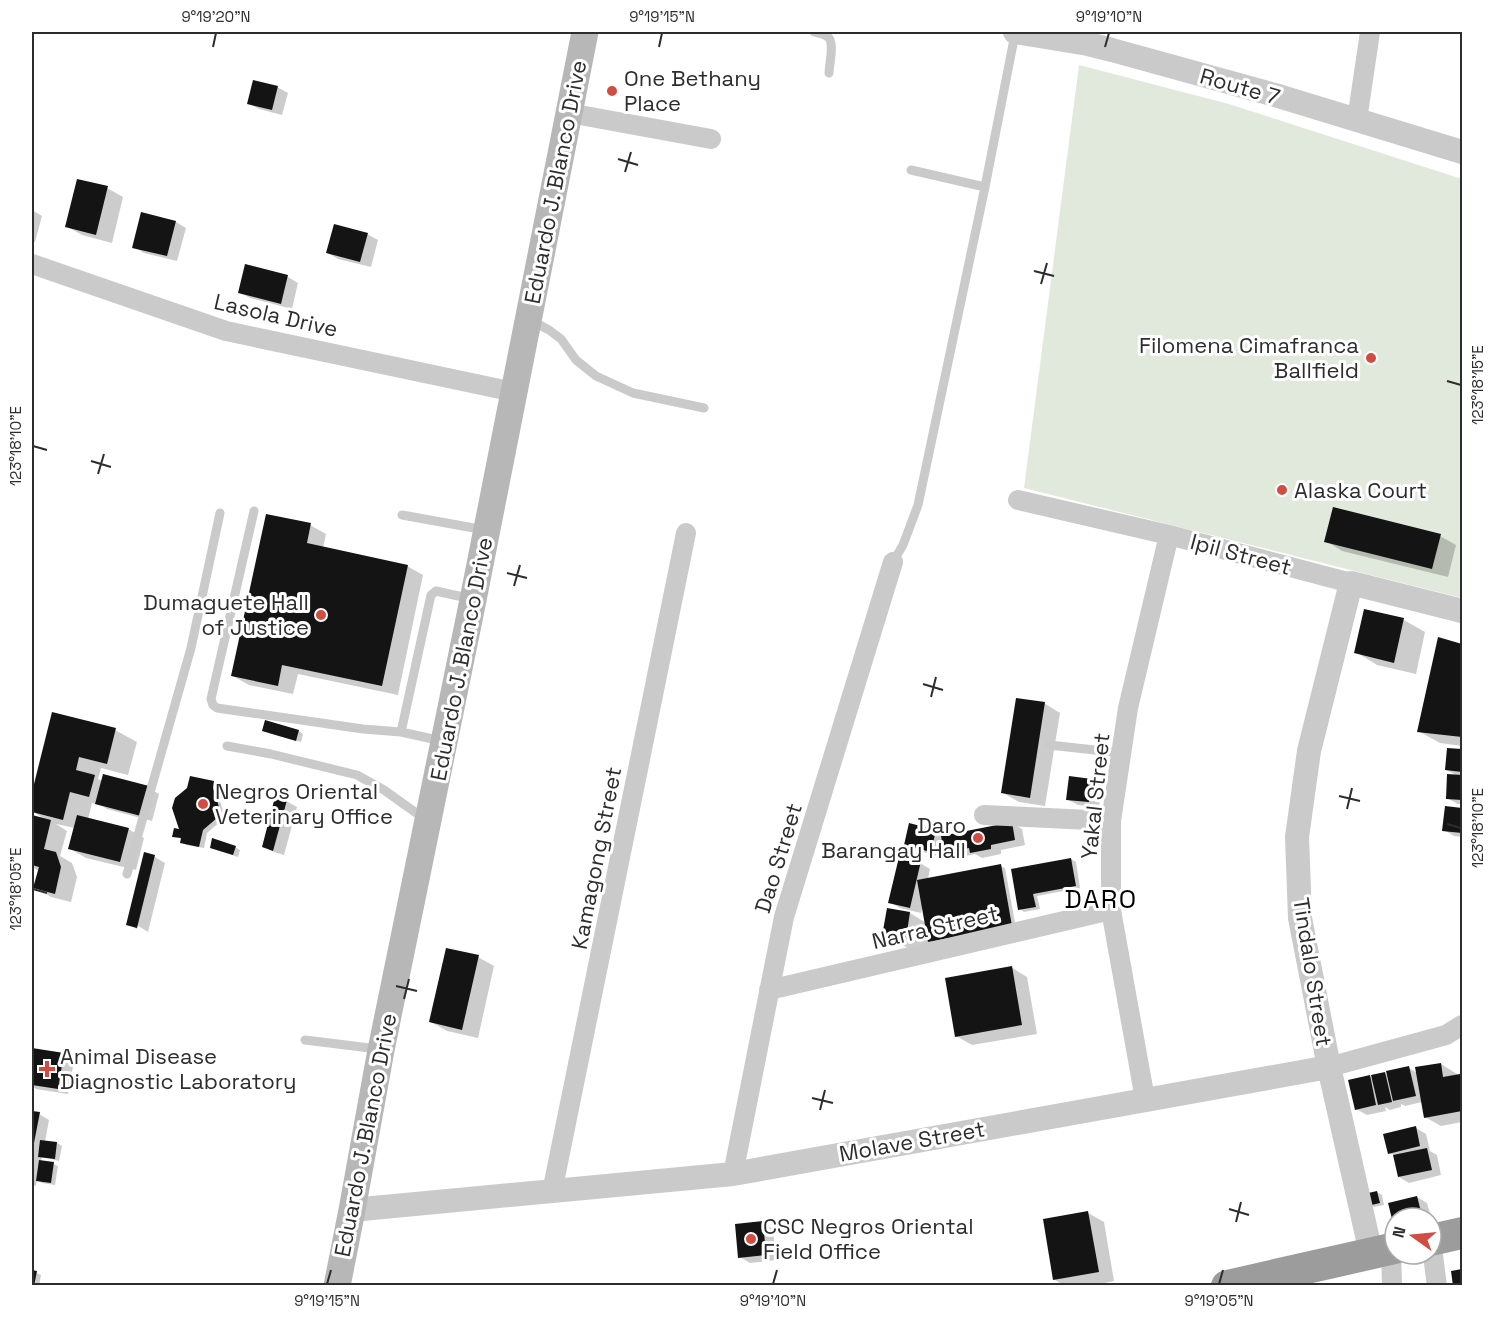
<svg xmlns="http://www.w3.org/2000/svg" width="1494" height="1317" font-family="'Space Grotesk',sans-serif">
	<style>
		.green { fill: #e1e9dc }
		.shadow { fill: #0003 }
		.building { fill: #141414 }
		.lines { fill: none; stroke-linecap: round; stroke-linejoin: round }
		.service { stroke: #cacaca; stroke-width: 9 }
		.minor { stroke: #cacaca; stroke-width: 20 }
		.tertiary { stroke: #cacaca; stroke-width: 24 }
		.secondary { stroke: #b7b7b7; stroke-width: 27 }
		.trunk { stroke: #9c9c9c; stroke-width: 32 }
		.ticks { fill: none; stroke: #2d2d2d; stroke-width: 2 }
		.poi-dot { fill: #d14c42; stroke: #fff; stroke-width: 2 }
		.labels { text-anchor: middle; stroke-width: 6; stroke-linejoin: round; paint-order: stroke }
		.poi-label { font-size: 22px; fill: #2d2d2d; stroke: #fff; text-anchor: start }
		.street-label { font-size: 22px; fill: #2d2d2d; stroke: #fff }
		.quarter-label { font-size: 26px; letter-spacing: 1.5px; fill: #000; stroke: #fff }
		.neatline { fill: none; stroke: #2d2d2d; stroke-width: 2 }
		.ticks-label { font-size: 15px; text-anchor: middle; fill: #2d2d2d }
	</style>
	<rect width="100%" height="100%" fill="#fff"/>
	<path class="green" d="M1079,65l150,39 233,75v419l-438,-110z"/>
	<path class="shadow" d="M277,87l11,6 -6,22 -23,-6 -11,-6z
		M107,188l16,9 -11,46 -30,-8 -16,-9z
		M32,210l10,6 -7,26 -3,-1z
		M176,222l10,6 -9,33 -33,-8 -10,-6z
		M367,234l11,6 -7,27 -33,-8 -10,-6z
		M246,266l42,11 10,6 -6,26 -42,-11 -11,-6z
		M310,525l16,9 -3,14 84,18 16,9 -25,120 -100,-21 -5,20 -44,-9 -16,-9z
		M1440,536l16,9 -8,32 -106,-26 -16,-10z
		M1365,611l39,9 21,12 -9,42 -39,-9 -21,-13z
		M1440,639l22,6v101l-22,-3 -22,-12z
		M1044,703l16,10 -15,93 -26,-4 -16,-9z
		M53,714l62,16 22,12 -9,33 -27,-7 -3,11 5,2 46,7 10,6 -7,27 -45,-12 -5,-3 -10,-3 -4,16 40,10 16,9 -8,32 -50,-12 -16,-9 5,-21 -19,-4 11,7 -7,25 12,7 5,14 -6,25 -20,-5 -16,-10 4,-16 -7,-4v-44l1,-6 10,1 -11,-7v-13z
		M299,731l4,3 -2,8 -33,-9z
		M1448,750l14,1v53h-4l-11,-6 12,-21 -12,-7z
		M1091,780l11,6 -3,21 -21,-2 -11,-6z
		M214,782l4,3 -1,6 7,23 -2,6 -15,13 -3,15 -18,-3 -4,-3v-3l-8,-3 7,-6z
		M286,801l11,6 -13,48 -10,-3 -10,-6z
		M1446,808l16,1v28l-8,-1 -10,-6z
		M1012,823l10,6 3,16 -24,5v4l-19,4 -7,-4 -19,4 -10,-6 -2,-7 -3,12 -25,-7 -11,-6 5,-19 26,7 9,5z
		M235,847l5,3 -2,7 -22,-7z
		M145,854l10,3 10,6 -17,69 -11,-7v4l2,1 -12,-6z
		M1071,859l5,3 4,26 -43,8 3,13 -16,3 -4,-3 -7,-39z
		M920,863l10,6 -2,10 72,-13 5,2 11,60 -82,16 -5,-3 -2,10 -21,-4 -22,-12 4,-25 22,3 16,10 -3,-19 -2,9 -21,-5 -10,-6z
		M478,957l16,9 -16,72 -31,-7 -16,-9z
		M1011,967l16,10 10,57 -65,11 -16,-9z
		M32,1049l32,6 10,6 -6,33 -32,-5 -4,-3z
		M1441,1064l16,10v2l5,1v45l-21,4 -16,-9 -3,-15 -17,4 -4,-2v3l-11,3 -5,-3 1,4 -19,4 -11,-6 13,-32 5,2 10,-6 5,3 20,-8 8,5z
		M32,1112l7,2 10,6 -4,22 12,1 5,3 -3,15 -17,-4 -1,5 12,2 5,2 -3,19 -13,-2 -5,-3 -1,6 -4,-1 1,-4 -1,-1z
		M1416,1128l10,6 4,17 7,4 4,20 -32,8 -10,-6 -5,-22 -5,-2z
		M1377,1192l5,3 2,10 -11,2 -7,-12z
		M1417,1197l10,6 4,14 -36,2 -2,-1z
		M1088,1213l16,9 10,59 -24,5h-25l-10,-6z
		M762,1223l11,6 3,31 -26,3 -10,-6z
		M32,1271l9,4 -2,11h-7z"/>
	<path class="building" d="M253,80l25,6 -6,24 -25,-6z
		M77,179l31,7 -12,49 -31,-8z
		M141,212l35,9 -9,35 -35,-8z
		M334,224l34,9 -8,29 -34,-9z
		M245,264l43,11 -7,29 -43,-11z
		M1333,507l108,27 -9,35 -108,-27z
		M266,514l45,9 -4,20 101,22 -26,121 -100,-21 -4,21 -47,-10z
		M1364,609l40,9 -10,45 -40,-10z
		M1438,637l24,7v93l-45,-5z
		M1016,698l29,4 -15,96 -29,-5z
		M52,712l64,16 -9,36 -28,-7 -3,13 19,5 -6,22 -19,-5 -7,28 -31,-8v-20z
		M265,720l34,10 -3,11 -34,-10z
		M1447,748l15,1v23l-17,-2z
		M103,774l46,12 -8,30 -46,-12z
		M1447,774l15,1v25l-16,-1z
		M190,776l24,5 -1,7 7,22 -3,8 -14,12 -4,17 -19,-4 1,-5 -9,-1 2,-9 5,1 -7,-21 3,-10 12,-10z
		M1069,776l23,3 -3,23 -23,-2z
		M275,797l12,3 -14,51 -11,-4z
		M1445,806l17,2v25l-20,-2z
		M32,815l19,5 -7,29 12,3 5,15 -6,27 -22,-6 6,-21 -7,-2z
		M77,815l52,13 -9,34 -52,-13z
		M1012,822l3,18 -24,5v4l-21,4 -1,-5 -25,5 -3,-17z
		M909,823l27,7 -5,22 -27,-7z
		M212,838l24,8 -3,9 -23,-7z
		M144,852l11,3 -18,73 -11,-3z
		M899,857l22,4 -11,47 -22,-5z
		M1071,858l5,28 -43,8 3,13 -18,3 -7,-41z
		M1001,864l11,62 -84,16 -11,-62z
		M887,908l23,4 -4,27 -24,-3z
		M446,948l33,7 -17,75 -33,-8z
		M1012,966l10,59 -67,12 -10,-59z
		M32,1048l32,5 -6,36 -26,-4z
		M1441,1063l2,14 17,-3 2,13v24l-38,7 -9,-51z
		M1409,1066l7,30 -23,5 -7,-30z
		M1385,1072l7,30 -14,3 -7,-30z
		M1370,1075l6,30 -21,5 -7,-30z
		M32,1111l8,1 -7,36h-1z
		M1416,1126l4,20 -32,8 -5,-20z
		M40,1140l17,2 -2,17 -17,-2z
		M1427,1148l5,22 -34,7 -5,-22z
		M39,1160l15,2 -3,21 -15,-2z
		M1377,1191l3,12 -13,3 -3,-12z
		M1417,1196l4,16 -29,7 -4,-16z
		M1088,1211l11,61 -46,8 -10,-61z
		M763,1221l3,34 -28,3 -3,-34z
		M1462,1269v17h-9l-2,-15z
		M32,1270l5,1 -3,15h-2z"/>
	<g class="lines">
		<path class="service" d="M814,32c4,1 11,2 14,5 7,6 1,28 1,36
			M911,170l74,17
			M530,320l19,10 12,9 15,21 20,16 37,17 71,15
			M254,511l-43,188 2,6 4,3 146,21 38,3 30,-137 5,-4 36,8
			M402,515l83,15
			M893,562l10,-17 15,-40 67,-318 30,-153
			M401,732l41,9
			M1049,745l73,8
			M227,746l44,8 86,21 27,15 42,30
			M127,874l64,-226 29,-135
			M305,1040l73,9"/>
		<path class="minor" d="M569,113l142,26
			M1357,120l13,-88
			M32,264l194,67 288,61
			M1018,500l151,35 182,48
			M984,815l127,6
			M769,990l342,-80
			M1329,1067l117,-32 16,-10
			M1145,1099l-34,-189v-89l17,-113 41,-173
			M733,1174l51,-257 109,-355
			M552,1192l134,-659
			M1431,1240l6,46
			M1391,1249l1,37"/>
		<path class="tertiary" d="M1015,32l73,12 24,6 163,45 187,57
			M352,1210l381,-36 596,-107
			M1371,1253l-42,-186 -29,-149 -3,-81 12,-86 42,-168 111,28"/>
		<path class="secondary" d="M337,1286l15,-76 29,-160 92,-450 112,-568"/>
		<path class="trunk" d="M1431,1240l31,-7
			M1227,1286l168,-38"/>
	</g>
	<path class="ticks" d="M213,47l3,-14M659,47l3,-14M1105,47l4,-14M618,159l20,6M625,172l6,-20M1034,271l20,5M1041,284l6,-21M1447,381l14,4M33,446l14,4M91,461l20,6M98,474l6,-20M507,573l20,5M514,586l6,-21M923,684l20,6M931,697l5,-20M1339,796l21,5M1347,809l5,-21M1447,824l14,4M33,889l14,4M396,986l21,5M404,999l5,-20M812,1098l21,5M820,1110l5,-20M1229,1209l20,6M1236,1222l5,-20M327,1284l4,-14M773,1284l4,-14M1219,1284l4,-14"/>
	<g class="poi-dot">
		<circle cx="612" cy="91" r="6"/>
		<circle cx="1371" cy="358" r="6"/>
		<circle cx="1282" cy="490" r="6"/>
		<circle cx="321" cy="615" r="6"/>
		<circle cx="203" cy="804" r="6"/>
		<circle cx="978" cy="838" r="6"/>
		<path d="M44 1060h6v6h6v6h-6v6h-6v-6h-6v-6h6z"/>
		<circle cx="751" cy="1239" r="6"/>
	</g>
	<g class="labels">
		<g class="poi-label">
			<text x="624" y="86">One Bethany<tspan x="624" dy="25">Place</tspan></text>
			<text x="1359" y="353" text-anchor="end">Filomena Cimafranca<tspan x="1359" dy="25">Ballfield</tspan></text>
			<text x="1294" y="498">Alaska Court</text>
			<text x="309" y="610" text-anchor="end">Dumaguete Hall<tspan x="309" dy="25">of Justice</tspan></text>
			<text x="215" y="799">Negros Oriental<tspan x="215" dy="25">Veterinary Office</tspan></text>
			<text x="966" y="833" text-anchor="end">Daro<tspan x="966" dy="25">Barangay Hall</tspan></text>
			<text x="60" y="1064">Animal Disease<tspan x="60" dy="25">Diagnostic Laboratory</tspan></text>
			<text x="763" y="1234">CSC Negros Oriental<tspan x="763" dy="25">Field Office</tspan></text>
		</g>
		<g class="street-label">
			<text transform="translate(1240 86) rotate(16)" y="8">Route 7</text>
			<text transform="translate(555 182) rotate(-79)" y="8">Eduardo J. Blanco Drive</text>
			<text transform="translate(276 315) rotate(13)" y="8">Lasola Drive</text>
			<text transform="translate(1241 554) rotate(15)" y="8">Ipil Street</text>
			<text transform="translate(461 659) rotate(-79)" y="8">Eduardo J. Blanco Drive</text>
			<text transform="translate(1095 796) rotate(-84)" y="8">Yakal Street</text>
			<text transform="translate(596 858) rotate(-79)" y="8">Kamagong Street</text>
			<text transform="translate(778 858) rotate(-73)" y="8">Dao Street</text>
			<text transform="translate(935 927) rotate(-13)" y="8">Narra Street</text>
			<text transform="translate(1313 972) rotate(81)" y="8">Tindalo Street</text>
			<text transform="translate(365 1135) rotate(-79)" y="8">Eduardo J. Blanco Drive</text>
			<text transform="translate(912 1141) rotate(-10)" y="8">Molave Street</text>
		</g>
		<g class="quarter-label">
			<text x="1101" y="908">DARO</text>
		</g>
	</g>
	<rect width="1494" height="1317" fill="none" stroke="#ffffff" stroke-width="66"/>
	<g transform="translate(1413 1236) rotate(285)"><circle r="28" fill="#ffffff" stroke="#ababab" stroke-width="1.5"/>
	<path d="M0-4.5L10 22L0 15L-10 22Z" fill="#d14c42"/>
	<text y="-9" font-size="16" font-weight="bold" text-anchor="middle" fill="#2d2d2d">N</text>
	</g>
	<rect x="33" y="33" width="1428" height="1251" class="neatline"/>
	<g class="ticks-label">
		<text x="216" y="22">9°19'20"N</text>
		<text x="662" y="22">9°19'15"N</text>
		<text x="1109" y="22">9°19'10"N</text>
		<text transform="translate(1478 385) rotate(-90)" y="5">123°18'15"E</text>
		<text transform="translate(16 446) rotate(-90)" y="5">123°18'10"E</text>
		<text transform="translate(1478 828) rotate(-90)" y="5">123°18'10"E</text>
		<text transform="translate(16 889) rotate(-90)" y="5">123°18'05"E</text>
		<text x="327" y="1306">9°19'15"N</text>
		<text x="773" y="1306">9°19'10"N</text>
		<text x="1219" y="1306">9°19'05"N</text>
	</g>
</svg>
